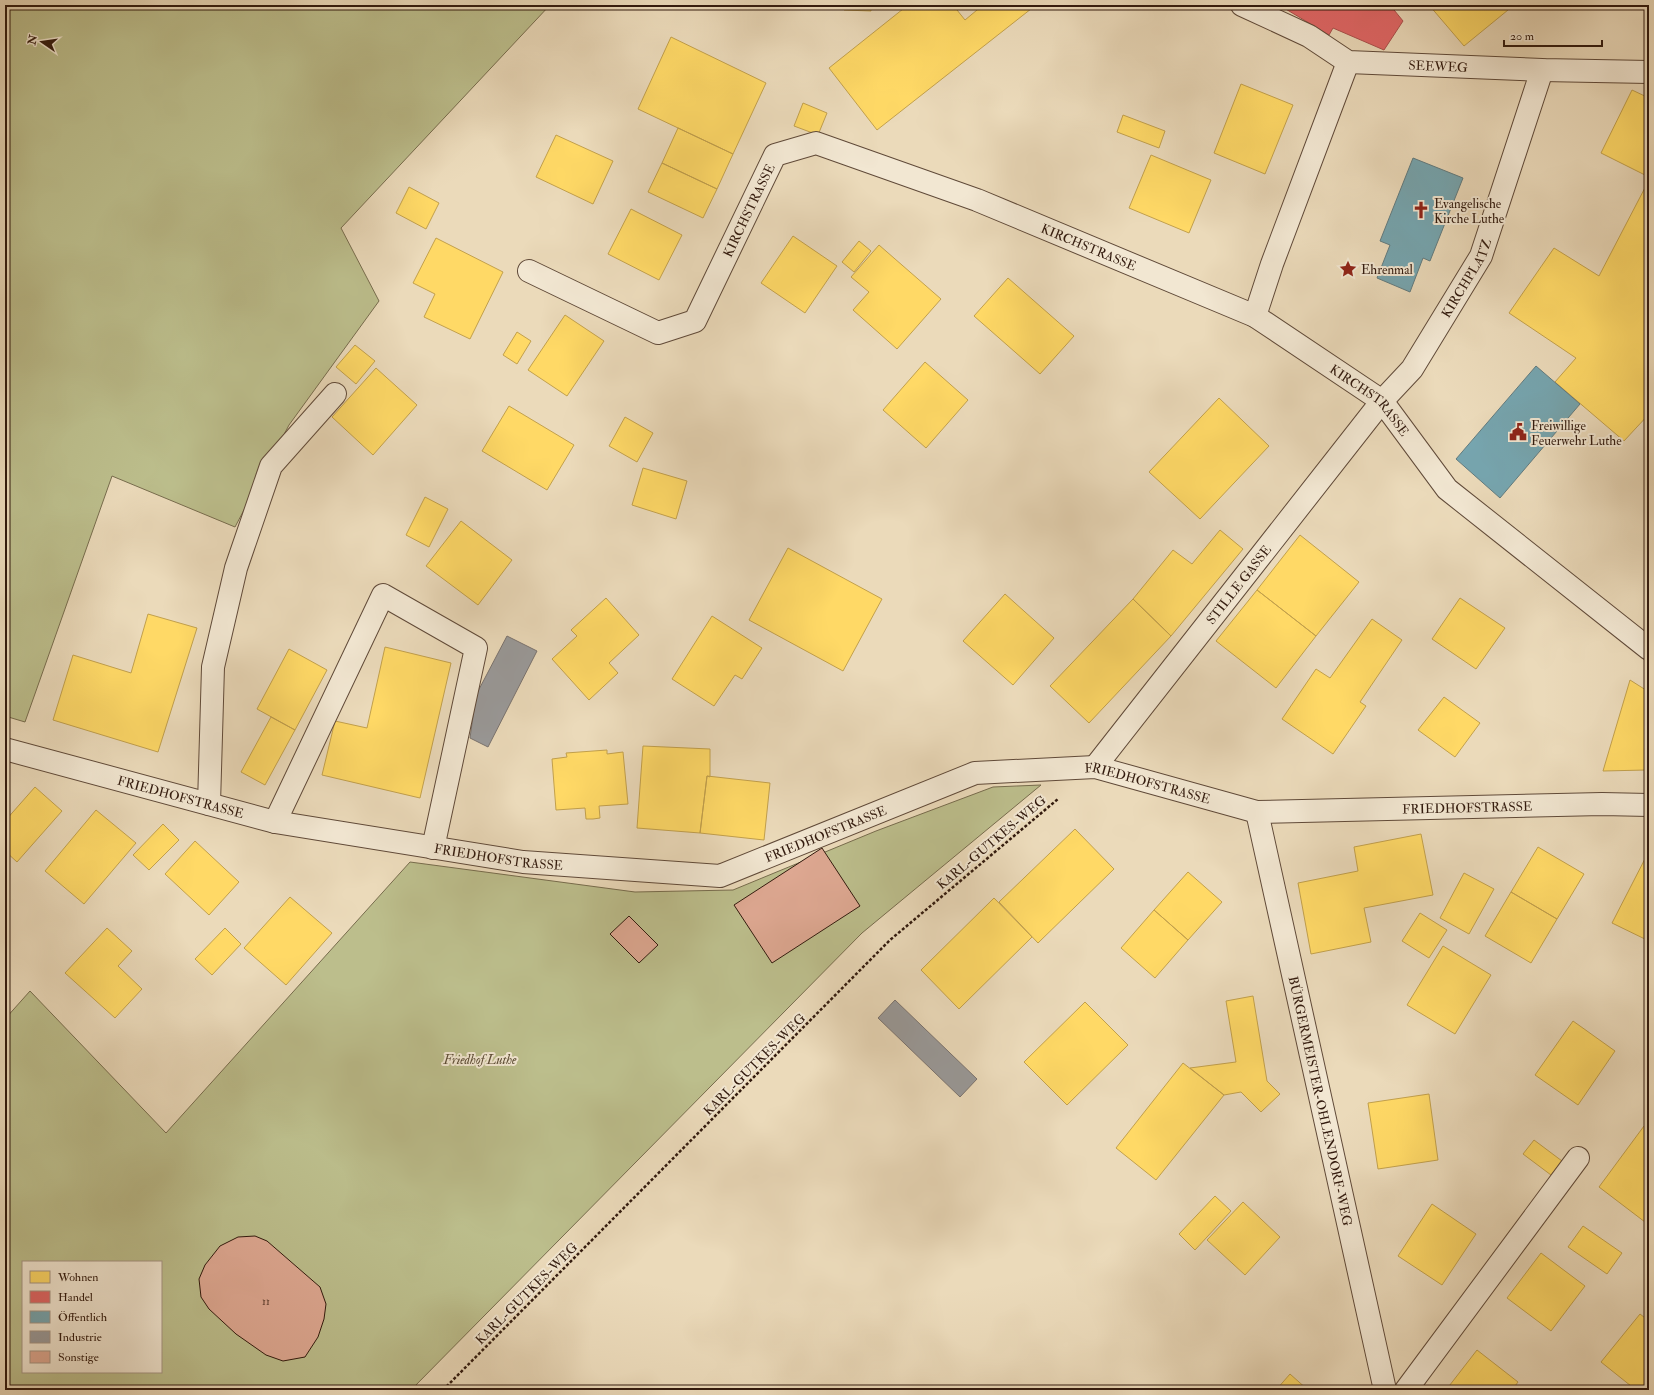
<svg xmlns="http://www.w3.org/2000/svg" width="1654" height="1395" font-family="'IM FELL Double Pica',serif">
	<style>
		.green { fill: #bcbe8c; stroke: #776c4d; fill-rule: evenodd }
		.homes { fill: #ffd966; stroke: #c2a04c }
		.shops { fill: #e06666; stroke: #ac4f4c }
		.public { fill: #76a5af; stroke: #627b7f }
		.industry { fill: #999; stroke: #7a736f }
		.building { fill: #dea892; stroke: #321a0e }
		.lines { fill: none; stroke-linecap: round; stroke-linejoin: round }
		.minor-casing { stroke: #604a39; stroke-width: 24 }
		.path { stroke: #321a0e; stroke-width: 2.5; stroke-dasharray: 3 2; stroke-linecap: butt }
		.minor { stroke: #f2e7d2; stroke-width: 22 }
		.labels { text-anchor: middle; stroke-width: 4; stroke-linejoin: round; paint-order: stroke }
		.number-label { font-size: 11px; fill: #5d3e2f }
		.street-label { font-size: 13px; fill: #321a0e; stroke: #f2e7d2 }
		.poi-label { font-size: 13px; fill: #321a0e; stroke: #f2e7d2; text-anchor: start }
		.park-label { font-size: 13px; font-style: italic; fill: #5b4b34; stroke: #f2e7d2 }
	</style>
	<rect width="100%" height="100%" fill="#ebdaba"/>
	<filter id="stains"><feTurbulence type="fractalNoise" baseFrequency=".005" numOctaves="4"/><feColorMatrix values="0 0 0 0 .2 0 0 0 0 .09 0 0 0 0 .02 0 0 0 .5 -.17"/></filter>
	<radialGradient id="worn" r=".72"><stop offset=".6" stop-color="#630" stop-opacity="0"/><stop offset="1" stop-color="#630" stop-opacity=".3"/></radialGradient>
	<path class="green" d="M5,5h545l-209,223 38,73 -90,124 -54,102 -123,-51 -87,246 -20,-6z
		M1041,785l-179,148 -451,457h-406v-371l25,-28 136,142 244,-271 225,30 98,-2 143,-59 117,-44zM23,1262h138v110h-138z"/>
	<path class="homes" d="M844,5h27v6l-27,-1z
		M908,5h45l12,15 18,-15h53l-159,125 -48,-62z
		M1429,5h76l3,5 -44,36z
		M671,37l95,46 -33,71 -95,-45z
		M1241,84l52,21 -28,69 -51,-21z
		M1632,90l17,8v79l-48,-24z
		M803,103l24,10 -9,22 -24,-9z
		M1123,115l42,16 -6,17 -42,-16z
		M678,128l55,26 -16,35 -55,-26z
		M556,135l57,26 -20,43 -57,-27z
		M1151,155l60,25 -22,53 -60,-25z
		M662,163l55,26 -14,29 -55,-26z
		M1649,180v234l-25,27 -69,-59 21,-24 -67,-45 45,-65 45,28z
		M409,187l30,16 -13,26 -30,-16z
		M631,209l51,26 -23,45 -51,-26z
		M793,236l44,30 -32,47 -44,-30z
		M436,238l67,34 -33,67 -46,-22 11,-23 -22,-11z
		M859,241l12,10 -17,21 -12,-10z
		M879,245l62,54 -44,50 -44,-39 16,-18 -18,-15z
		M1008,278l66,58 -34,38 -66,-58z
		M565,315l39,26 -37,55 -39,-26z
		M517,332l14,9 -14,23 -14,-9z
		M355,345l20,16 -19,23 -20,-17z
		M925,362l43,38 -42,48 -43,-38z
		M376,368l41,37 -44,50 -41,-38z
		M1219,398l50,48 -69,73 -51,-47z
		M509,406l65,39 -27,45 -65,-39z
		M625,417l28,16 -16,29 -28,-16z
		M643,468l44,13 -11,38 -44,-14z
		M425,497l23,12 -19,38 -23,-12z
		M461,521l51,39 -34,45 -52,-39z
		M1220,530l23,19 -72,87 -38,-37 40,-49 19,14z
		M1300,535l59,47 -43,54 -59,-46z
		M788,548l94,51 -39,72 -94,-51z
		M1257,590l59,46 -40,52 -60,-47z
		M1005,594l49,44 -41,47 -50,-44z
		M606,598l33,37 -30,28 9,10 -29,27 -37,-41 25,-23 -6,-6z
		M1460,598l45,30 -29,41 -44,-30z
		M1133,599l38,37 -82,87 -39,-37z
		M148,614l49,14 -39,124 -105,-32 20,-65 58,18z
		M712,616l50,32 -20,31 -7,-4 -21,31 -42,-27z
		M1372,619l30,21 -42,62 6,4 -33,48 -51,-35 34,-50 14,9z
		M385,647l66,16 -31,135 -98,-23 13,-54 32,7z
		M289,649l38,21 -32,60 -38,-21z
		M1630,680l19,12v70l-3,8 -43,1z
		M1444,697l36,26 -25,34 -37,-27z
		M271,717l24,13 -30,55 -24,-13z
		M643,746l67,3v28l-3,-1 -7,57 -63,-5z
		M607,750v4l16,-2 5,52 -29,2 1,12 -7,1h-7l-1,-11 -29,2 -4,-51 15,-2 -1,-4z
		M707,776l63,7 -6,57 -64,-7z
		M35,787l27,24 -45,51 -12,-11v-30z
		M96,810l40,33 -52,61 -39,-33z
		M163,824l16,16 -30,30 -16,-15z
		M1075,829l39,40 -76,74 -39,-41z
		M1421,834l12,61 -69,13 7,34 -60,12 -13,-71 60,-12 -4,-24z
		M195,841l44,41 -30,33 -44,-41z
		M1538,847l46,27 -27,45 -46,-27z
		M1649,851v90l-37,-18z
		M1188,872l34,30 -34,38 -34,-30z
		M1464,873l30,16 -25,45 -29,-16z
		M1511,892l46,27 -26,44 -46,-27z
		M290,897l42,36 -46,52 -42,-37z
		M994,898l38,39 -73,72 -38,-39z
		M1154,910l34,30 -33,38 -34,-30z
		M1420,913l27,17 -18,28 -27,-17z
		M107,928l25,23 -14,15 24,23 -27,29 -50,-45z
		M225,928l16,16 -29,31 -17,-16z
		M1443,946l48,29 -36,59 -48,-29z
		M1253,996l14,85 13,13 -19,18 -20,-20 -17,3 -34,-27 46,-6 -10,-61z
		M1085,1002l43,43 -61,60 -43,-43z
		M1573,1021l42,30 -37,54 -43,-30z
		M1183,1063l41,32 -68,85 -40,-32z
		M1429,1094l9,66 -60,9 -10,-66z
		M1644,1126l5,4v87l-4,5 -46,-35z
		M1534,1140l28,21 -11,14 -28,-21z
		M1215,1196l16,15 -36,39 -16,-16z
		M1243,1202l37,35 -35,38 -38,-35z
		M1432,1204l44,30 -34,51 -44,-29z
		M1583,1226l39,27 -15,21 -39,-27z
		M1541,1253l44,33 -34,45 -44,-33z
		M1640,1314l9,7v61l-7,8h-6l-35,-28z
		M1477,1350l41,32 -6,8h-66z
		M1290,1374l18,16h-32z"/>
	<path class="shops" d="M1279,5h111l13,16 -19,29 -51,-22 -4,7z"/>
	<path class="public" d="M1413,158l50,20 -33,83 -7,-3 -13,34 -33,-14 13,-33 -10,-4z
		M1536,366l44,38 -80,94 -44,-39z"/>
	<path class="industry" d="M507,636l30,15 -49,96 -18,-9 6,-43z
		M895,1000l82,79 -17,18 -82,-79z"/>
	<path class="building" d="M822,848l38,58 -88,57 -38,-58z
		M629,916l29,29 -19,18 -29,-29z
		M255,1236l12,5 53,46 6,17 -2,15 -6,18 -13,20 -22,4 -17,-6 -30,-21 -27,-25 -8,-12 -2,-18 6,-14 15,-19 18,-9z"/>
	<g class="lines">
		<g class="minor-casing">
			<g id="minor">
				<path id="s1" d="M1242,5l67,31 39,26 194,8 107,2"/>
				<path id="s2" d="M529,271l129,62 37,-12 80,-166 41,-12 161,57 278,116 127,85 65,88 202,160"/>
				<path d="M1255,316l17,-52 76,-202"/>
				<path id="s3" d="M5,749l270,73 248,40 197,14 255,-103 120,-6 162,45 345,-8 47,1"/>
				<path id="s4" d="M1095,767l287,-366 30,-32 69,-113 61,-186"/>
				<path d="M209,804l4,-137 23,-99 35,-102 64,-72"/>
				<path id="s5" d="M1257,812l128,578"/>
				<path d="M275,822l108,-227 93,53 -43,200"/>
				<path d="M1406,1390l172,-232"/>
			</g>
		</g>
		<path class="path" d="M443,1390l447,-450 168,-141"/>
		<use href="#minor" class="minor"/>
	</g>
	<defs>
		<g id="church-bare" transform="scale(1.38)"><path d="M-1.2-6h2.4v3.5h3.3v2.4h-3.3V6h-2.4V-.1h-3.3v-2.4h3.3Z" fill="#8f2418" stroke="#f2e7d2" stroke-width="2.5" paint-order="stroke"/></g>
		<g id="sight-bare" transform="scale(1.38)"><path d="M0-6L1.8-2.2L6-1.7L2.9 1.2L3.7 5.4L0 3.3L-3.7 5.4L-2.9 1.2L-6-1.7L-1.8-2.2Z" fill="#8f2418" stroke="#f2e7d2" stroke-width="2.5" paint-order="stroke"/></g>
		<g id="civic-bare" transform="scale(1.38)"><path d="M-.6-6.5H3V-4.5H.6V-3L4-1V1h2V6H-6V1h2V-1L-.6-3ZM-1.2 2.5V6h2.4V2.5Z" fill="#8f2418" stroke="#f2e7d2" stroke-width="2.5" paint-order="stroke"/></g>
	</defs>
	<g fill-rule="evenodd">
		<use href="#church-bare" x="1421" y="210"/>
		<use href="#sight-bare" x="1348" y="269"/>
		<use href="#civic-bare" x="1518" y="432"/>
	</g>
	<g class="labels">
		<g class="number-label">
			<text x="266" y="1305">11</text>
		</g>
		<g class="street-label">
			<text dy="5" stroke="none"><textPath href="#s1" startOffset="211">SEEWEG</textPath></text>
			<text dy="5" stroke="none"><textPath href="#s2" startOffset="305">KIRCHSTRASSE</textPath></text>
			<text dy="5" stroke="none"><textPath href="#s2" startOffset="701">KIRCHSTRASSE</textPath></text>
			<text dy="5" stroke="none"><textPath href="#s4" startOffset="615">KIRCHPLATZ</textPath></text>
			<text dy="5" stroke="none"><textPath href="#s2" startOffset="1024">KIRCHSTRASSE</textPath></text>
			<text dy="5" stroke="none"><textPath href="#s4" startOffset="232">STILLE GASSE</textPath></text>
			<text dy="5" stroke="none"><textPath href="#s3" startOffset="1178">FRIEDHOFSTRASSE</textPath></text>
			<text dy="5" stroke="none"><textPath href="#s3" startOffset="182">FRIEDHOFSTRASSE</textPath></text>
			<text dy="5" stroke="none"><textPath href="#s3" startOffset="1502">FRIEDHOFSTRASSE</textPath></text>
			<text dy="5" stroke="none"><textPath href="#s3" startOffset="842">FRIEDHOFSTRASSE</textPath></text>
			<text transform="translate(991 842) rotate(-40)" y="5">KARL-GUTKES-WEG</text>
			<text dy="5" stroke="none"><textPath href="#s3" startOffset="506">FRIEDHOFSTRASSE</textPath></text>
			<text transform="translate(754 1064) rotate(-45)" y="5">KARL-GUTKES-WEG</text>
			<text dy="5" stroke="none"><textPath href="#s5" startOffset="296">BÜRGERMEISTER-OHLENDORF-WEG</textPath></text>
			<text transform="translate(526 1293) rotate(-45)" y="5">KARL-GUTKES-WEG</text>
		</g>
		<g class="poi-label">
			<text x="1434" y="208">Evangelische<tspan x="1434" dy="15">Kirche Luthe</tspan></text>
			<text x="1361" y="274">Ehrenmal</text>
			<text x="1531" y="430">Freiwillige<tspan x="1531" dy="15">Feuerwehr Luthe</tspan></text>
		</g>
		<g class="park-label">
			<text x="480" y="1064">Friedhof Luthe</text>
		</g>
	</g>
	<rect width="1654" height="1395" fill="none" stroke="#ebdaba" stroke-width="20"/>
	<rect x="6" y="6" width="1642" height="1383" fill="none" stroke="#321a0e" stroke-width="2"/>
	<rect x="10" y="10" width="1634" height="1375" fill="none" stroke="#321a0e"/>
	<rect x="22" y="1261" width="140" height="112" fill="#f2e7d2" stroke="#a59584"/>
	<rect x="30" y="1271" width="20" height="12" fill="#ffd966" stroke="#a59584"/>
	<text x="58" y="1281" font-size="12" fill="#321a0e">Wohnen</text>
	<rect x="30" y="1291" width="20" height="12" fill="#e06666" stroke="#a59584"/>
	<text x="58" y="1301" font-size="12" fill="#321a0e">Handel</text>
	<rect x="30" y="1311" width="20" height="12" fill="#76a5af" stroke="#a59584"/>
	<text x="58" y="1321" font-size="12" fill="#321a0e">Öffentlich</text>
	<rect x="30" y="1331" width="20" height="12" fill="#999999" stroke="#a59584"/>
	<text x="58" y="1341" font-size="12" fill="#321a0e">Industrie</text>
	<rect x="30" y="1351" width="20" height="12" fill="#dea892" stroke="#a59584"/>
	<text x="58" y="1361" font-size="12" fill="#321a0e">Sonstige</text>
	<g transform="translate(42 42) rotate(283)" stroke="#f2e7d2" stroke-width="3" paint-order="stroke">
	<path d="M0-3L7 15L0 10L-7 15Z" fill="#321a0e"/>
	<text y="-6" font-size="11" font-weight="bold" text-anchor="middle" fill="#321a0e">N</text>
	</g>
	<path d="M1504 40v6h98v-6" fill="none" stroke="#321a0e" stroke-width="2"/>
	<text x="1510" y="40" font-size="12" fill="#321a0e" stroke="#f2e7d2" stroke-width="3" paint-order="stroke">20 m</text>
	<rect width="100%" height="100%" filter="url(#stains)"/>
	<rect width="100%" height="100%" fill="url(#worn)"/>
</svg>
